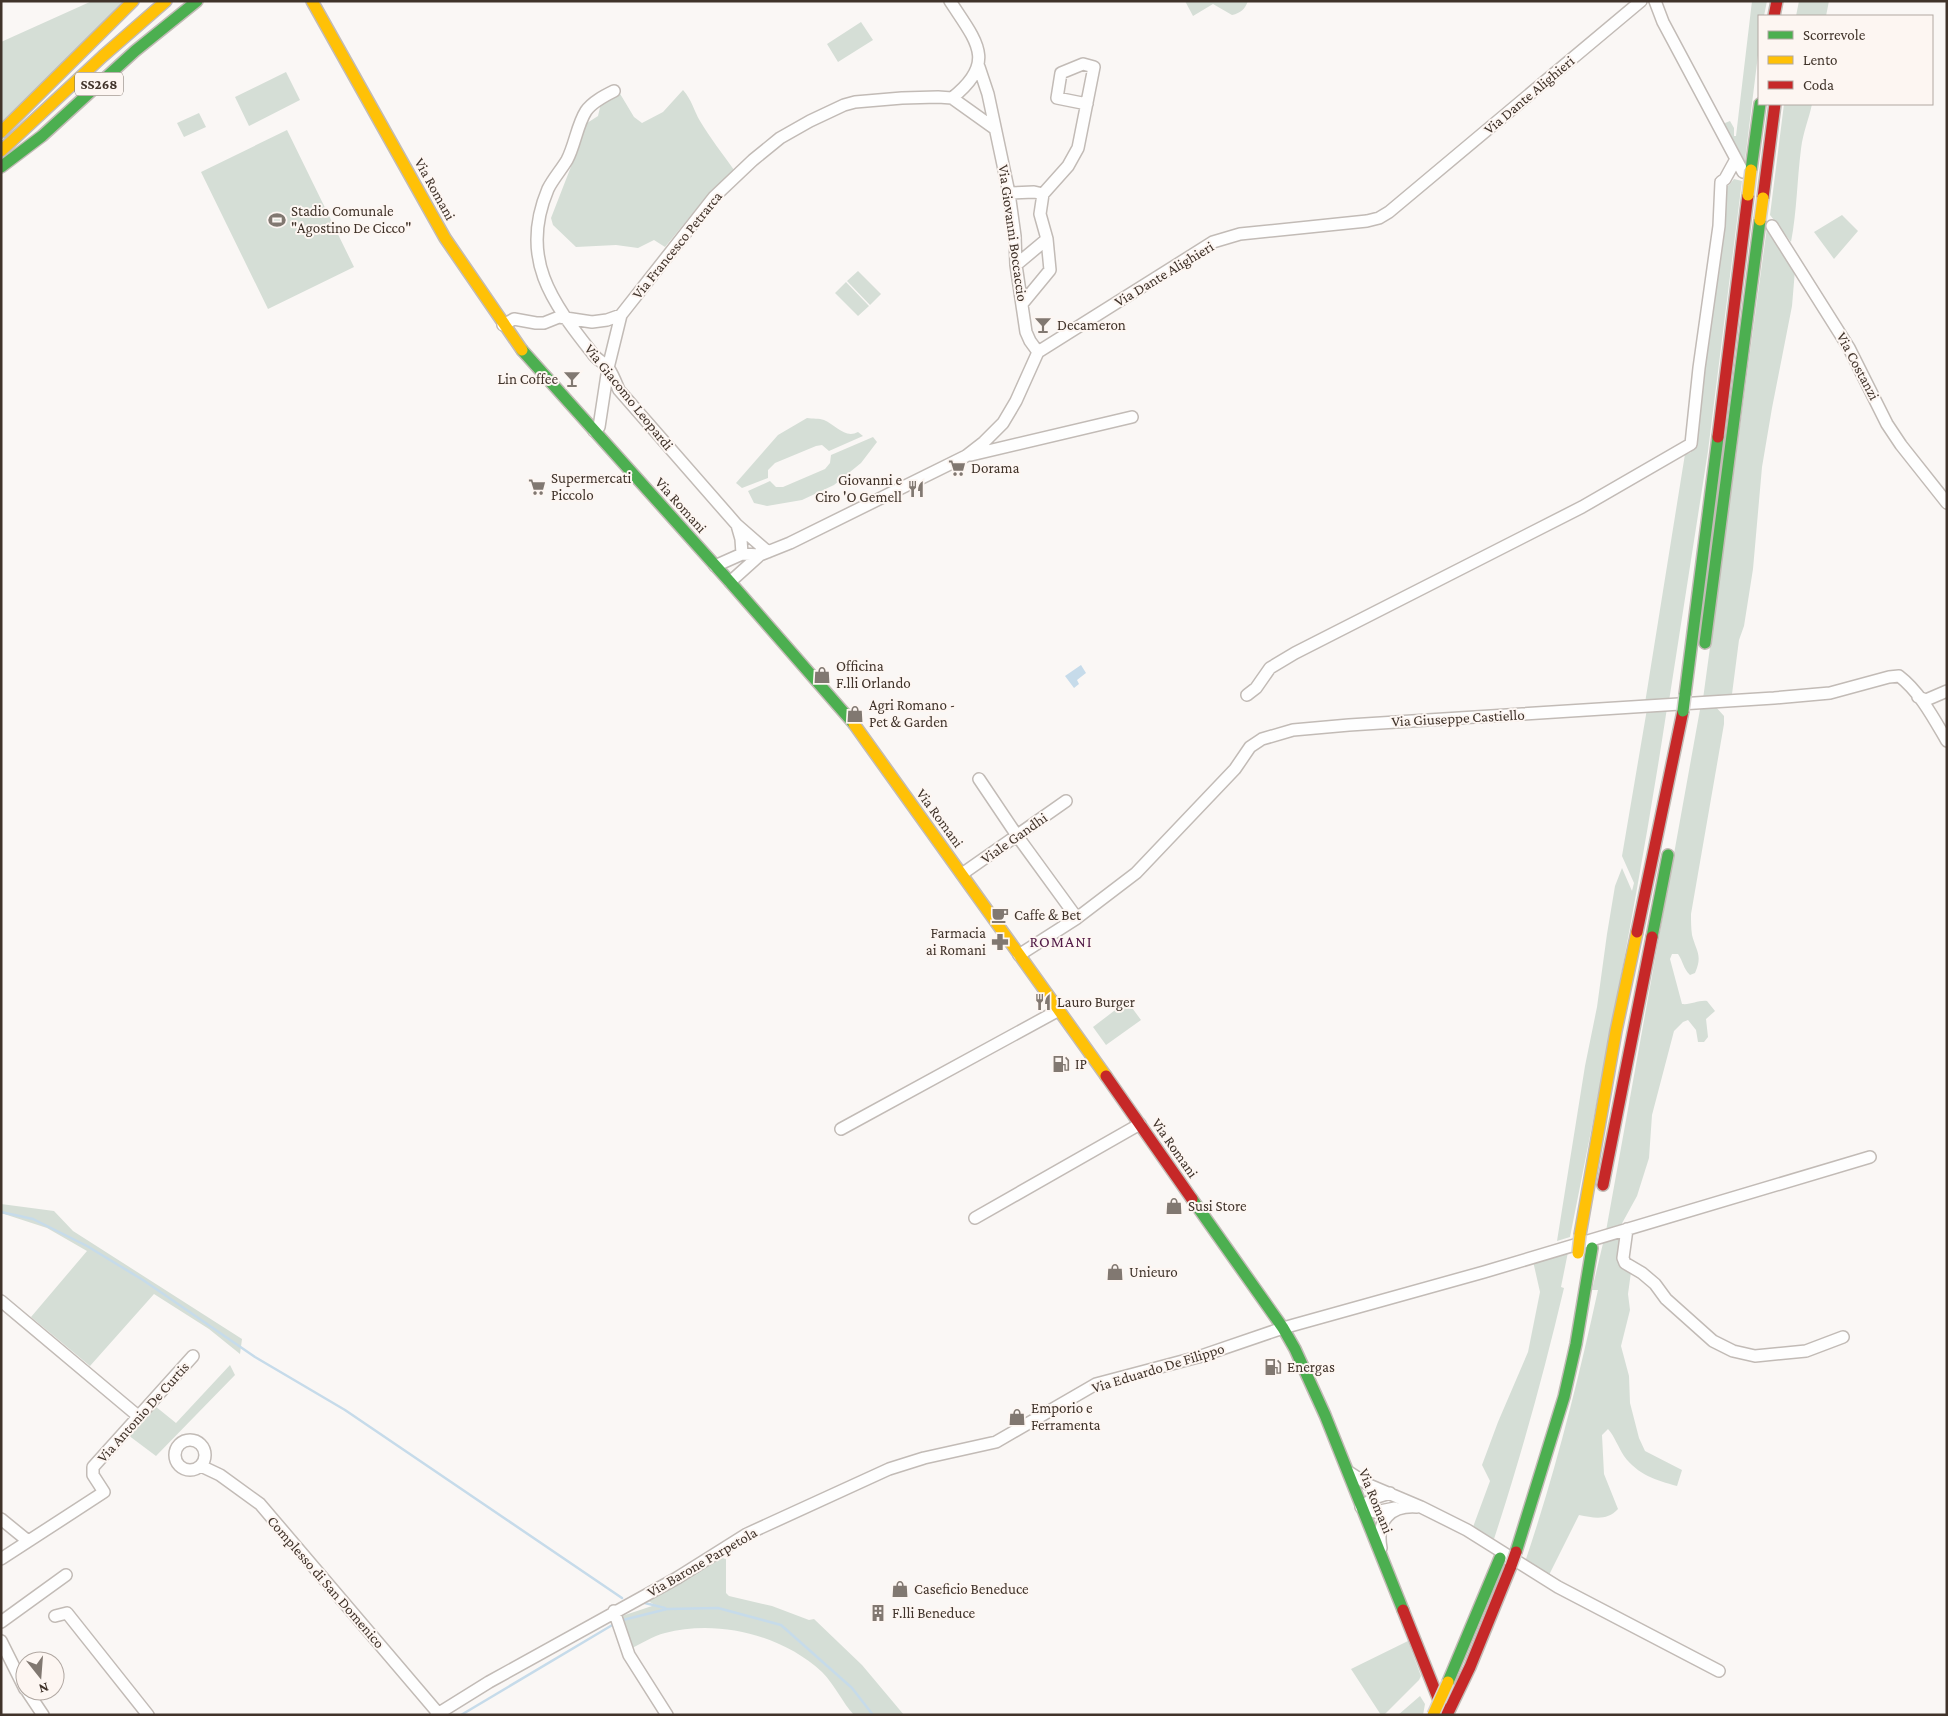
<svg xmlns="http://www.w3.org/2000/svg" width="1948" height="1716" font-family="'Crimson Pro',serif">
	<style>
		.green { fill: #d5ded6 }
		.water { fill: #c6dbea }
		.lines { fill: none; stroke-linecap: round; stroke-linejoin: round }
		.stream { stroke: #c6dbea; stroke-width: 2.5 }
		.street-casing { stroke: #c2bbb6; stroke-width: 14 }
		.fast-casing { stroke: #c2bbb6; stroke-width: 14 }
		.slow-casing { stroke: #c2bbb6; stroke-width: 14 }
		.jam-casing { stroke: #c2bbb6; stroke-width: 14 }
		.street { stroke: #fefefe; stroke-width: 11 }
		.fast { stroke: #4caf50; stroke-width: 11 }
		.slow { stroke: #ffc107; stroke-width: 11 }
		.jam { stroke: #c62828; stroke-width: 11 }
		.fast-bridge-casing { stroke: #d7d3d0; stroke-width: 14; stroke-linecap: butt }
		.slow-bridge-casing { stroke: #d7d3d0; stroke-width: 14; stroke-linecap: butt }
		.jam-bridge-casing { stroke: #d7d3d0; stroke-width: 14; stroke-linecap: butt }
		.fast-bridge { stroke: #4caf50; stroke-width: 11 }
		.slow-bridge { stroke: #ffc107; stroke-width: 11 }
		.jam-bridge { stroke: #c62828; stroke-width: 11 }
		.labels { text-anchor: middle; stroke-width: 4; stroke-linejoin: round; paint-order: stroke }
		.shield { fill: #fdf6f2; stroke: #796e66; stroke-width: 1 }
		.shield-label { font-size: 14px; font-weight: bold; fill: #40332a }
		.street-label { font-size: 15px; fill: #40332a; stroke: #fdf6f2 }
		.poi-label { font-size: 15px; fill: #40332a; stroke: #fdf6f2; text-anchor: start }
		.neighbourhood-label { font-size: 16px; letter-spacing: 1px; fill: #521b47; stroke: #fdf6f2 }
	</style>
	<rect width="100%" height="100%" fill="#faf7f5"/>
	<path class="green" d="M92,1h34l-125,123v-82z
		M1185,1h63c-3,8 -7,12 -16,14l-19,-11 -20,12z
		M1752,1h15l-3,15h-5v31l-15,121 -24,-43 10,-4 4,7v8h2z
		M1799,1h30l-3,15h-30z
		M861,22l12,18 -35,22 -11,-18z
		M286,72l14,28 -51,26 -14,-29z
		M683,90c9,10 11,21 17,31 10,17 23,33 34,49l-28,27 -41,50 -11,-7 -16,8 -22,-3 -40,2 -23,-22 -2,-7 21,-54 12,-39 14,-9 3,-13 18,-11 15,25 8,6 21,-11z
		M1784,104h28c-3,15 -9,28 -11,45 -4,31 -4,62 -10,93l-21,-27z
		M199,113l7,14 -22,10 -7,-14z
		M287,130l67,137 -86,42 -67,-137z
		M1734,179l8,2 -34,270 -39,250 -24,2 40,-249 5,-1 4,-5 29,-260 6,-3z
		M1842,215l16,16 -24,28 -20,-27z
		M1767,227l28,43 -3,36 -20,102 -10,59 -9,102 -9,57 -5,14 -7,54 -29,5z
		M858,271l23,23 -11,11 -23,-24z
		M846,282l23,24 -11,10 -23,-23z
		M807,418c6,1 12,0 17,2 12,5 21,19 34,12l5,4 -34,15 -7,-6 -6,1 -41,17 -7,7v8l-26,10 -6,-5 42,-48z
		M873,437l4,5 -16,21 -27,22 -32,15 -35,6 -13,-3 -6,-12 22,-10 6,6h7l42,-18 5,-6 1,-8z
		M1701,704l14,2 9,10v8l-33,190c0,7 0,14 1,21 4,16 11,20 3,38l-5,2c-7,-7 -7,-14 -12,-21h-6l-2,5 12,45c9,1 16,-4 25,-3l8,10 -9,8 2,18 -4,5h-6l-2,-12 -8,-10 -5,2 -9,9 -22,84 -3,43 -12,38 -17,31 -14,4z
		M1667,708c-27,178 -62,353 -97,529l-13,4 28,-175 12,-59 10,-73 8,-48 7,-18 10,23 2,-8 -12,-27 25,-147z
		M1127,1001l14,19 -35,25 -13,-18z
		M1,1204l53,7 19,20 169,108 -2,15 -31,-25 -55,-35 -64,72 -59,-49 56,-66 -40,-23 -46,-15z
		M1623,1234l8,38 -3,22 2,16 -9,36 8,30 1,27 9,35 6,13 37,19 -5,16c-21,-6 -39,-11 -53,-30 -6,-9 -9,-19 -16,-27l-6,6 2,39 14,35c-11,12 -24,9 -39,6l-31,62 -23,-15c30,-89 53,-180 73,-272h-6l12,-51z
		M1568,1252l-7,35 3,1c-20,85 -43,168 -70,251l-21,-12 17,-46 -8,-16 16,-43 30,-70 12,-60 -7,-31z
		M230,1365l5,10 -79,81 -28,-21 27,-29 21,17z
		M722,1558l4,1v34l3,3 43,10 37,14 5,-1 48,46 42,50h-50c-12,-13 -19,-30 -32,-43 -40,-37 -104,-53 -157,-39 -12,3 -24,11 -35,16l-8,-33 33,-11 -7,-4z
		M1408,1641l13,35 -2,4 -35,35h-3l-30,-46z
		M1420,1696l5,8 -2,11h-25z"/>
	<path class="water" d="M1081,665l5,8 -9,7 2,4 -5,4 -9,-12z"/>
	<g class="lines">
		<path class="stream" d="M1,1212l32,7 54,27 56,34 112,77 90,53 277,188
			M645,1603l20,5
			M623,1620l44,-11 51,-1 63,17 71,63 21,27
			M461,1715l153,-91"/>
		<g class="street-casing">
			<path id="street" d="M950,1c26,40 48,61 2,97
				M1655,1l8,21 80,150
				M979,67l9,27 21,99 6,43 1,29 10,67 4,9 8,11
				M614,91c-10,5 -22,11 -28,20 -9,14 -11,34 -19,49 -6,10 -14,19 -19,29 -29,69 3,112 45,165 4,6 12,9 16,15 4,6 7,14 10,21l118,135 31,27
				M1009,193l25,-1 9,2
				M1772,226l77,122 38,76 14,21 46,58
				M1016,265l31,-26
				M1022,304l28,-34 -3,-31 -7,-25 3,-20 25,-28 10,-18 16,-81 -11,-3 -22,9 -4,25 30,6
				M503,325l11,-6 22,4h8l15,-6 33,5 15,-2 14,-5
				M594,431l5,-4 9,-59 13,-53 93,-118 39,-37 27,-22 30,-17 34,-16 11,-3 47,-4 36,-1 14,1 42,30
				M971,455l161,-38
				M737,525l4,14 1,15
				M715,566l27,-12 18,1 30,-12 176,-87 18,-14 19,-19 13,-22 22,-49 175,-110 27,-8 127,-13 12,-3 10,-6 252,-211
				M730,582l30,-27
				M1247,695l9,-7 14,-20 25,-15 287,-146 109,-63 8,-76 20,-142 2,-44 4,-3 11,-20
				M1918,697l8,3 21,-9
				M979,779l39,58 59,81
				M962,874l104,-73
				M1019,955l58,-37 59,-45 99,-104 15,-22 12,-8 31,-9 56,-5 425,-27 56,-5 59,-16 10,-1c21,16 35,43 48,65
				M841,1129l218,-119
				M975,1218l165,-94
				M1627,1229l-4,29 2,5 17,10 13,11 11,15 47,42 20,10 22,5 51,-5 37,-14
				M1,1301l137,115
				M175 1455a15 15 0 1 1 30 0a15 15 0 1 1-30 0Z
				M201,1466l19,9 40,29 178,209
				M1349,1472l20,13 52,22 46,23 91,57 161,84
				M1390,1493l-16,5 -13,9 14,5 20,-4
				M1,1519l27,22
				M1381,1548c-5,-27 9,-43 36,-41
				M1,1559l103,-67 -11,-17v-8l100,-111
				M614,1611l15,44 38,60
				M55,1616l12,-3 81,102
				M1,1622l65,-47
				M1,1641l24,48
				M27,1691l16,24
				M436,1715l53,-33 188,-104 70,-44 142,-65 35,-11 72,-16 100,-58 102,-27 85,-29 201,-56 386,-115"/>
		</g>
		<g class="fast-casing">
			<path id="fast" d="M1,167l41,-31 93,-85 62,-50
				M1751,170l9,-66
				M522,350l208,232 124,142
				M1705,643l55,-423
				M1685,695l33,-258
				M1652,937l16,-82
				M1192,1199l91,129 12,21 30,66 78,195
				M1516,1552l48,-155 12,-53 16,-96
				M1448,1682l52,-124"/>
		</g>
		<g class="slow-casing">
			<path id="slow" d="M312,1l133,237 77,112
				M1,132l132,-131
				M1,151l102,-95 63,-55
				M854,724l252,352
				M1580,1235l36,-204 21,-99"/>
		</g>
		<g class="jam-casing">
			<path id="jam" d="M1774,16l3,-15
				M1763,198l12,-94
				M1718,437l30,-242
				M1637,932l46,-221
				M1106,1076l86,123
				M1603,1185l49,-248
				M1403,1610l39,98
				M1447,1715l23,-48 41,-101"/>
		</g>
		<use href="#street" class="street"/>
		<use href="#fast" class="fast"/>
		<use href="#slow" class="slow"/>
		<use href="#jam" class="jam"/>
		<g class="fast-bridge-casing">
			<path id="fast-bridge" d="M1683,711l2,-16"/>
		</g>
		<g class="slow-bridge-casing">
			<path id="slow-bridge" d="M1748,195l3,-25
				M1760,220l3,-22
				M1578,1253l2,-18
				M1433,1715l15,-33"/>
		</g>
		<g class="jam-bridge-casing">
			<path id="jam-bridge" d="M1511,1566l5,-14"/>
		</g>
		<use href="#fast-bridge" class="fast-bridge"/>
		<use href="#slow-bridge" class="slow-bridge"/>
		<use href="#jam-bridge" class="jam-bridge"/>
	</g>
	<defs>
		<g id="stadium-bare" transform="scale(1.35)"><path d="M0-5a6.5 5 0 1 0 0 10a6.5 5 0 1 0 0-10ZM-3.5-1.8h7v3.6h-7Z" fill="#817871" stroke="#fdf6f2" stroke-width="2.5" paint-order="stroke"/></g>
		<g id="bar-bare" transform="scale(1.35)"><path d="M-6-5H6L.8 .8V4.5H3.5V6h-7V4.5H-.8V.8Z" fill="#817871" stroke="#fdf6f2" stroke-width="2.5" paint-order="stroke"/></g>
		<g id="supermarket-bare" transform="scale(1.35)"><path d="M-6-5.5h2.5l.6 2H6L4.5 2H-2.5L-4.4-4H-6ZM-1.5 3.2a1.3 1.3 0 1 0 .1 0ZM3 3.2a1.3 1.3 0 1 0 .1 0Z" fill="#817871" stroke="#fdf6f2" stroke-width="2.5" paint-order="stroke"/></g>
		<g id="restaurant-bare" transform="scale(1.35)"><path d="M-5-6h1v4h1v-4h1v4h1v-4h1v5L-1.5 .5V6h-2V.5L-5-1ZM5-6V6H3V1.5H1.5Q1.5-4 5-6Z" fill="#817871" stroke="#fdf6f2" stroke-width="2.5" paint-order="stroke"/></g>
		<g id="shop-bare" transform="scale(1.35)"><path d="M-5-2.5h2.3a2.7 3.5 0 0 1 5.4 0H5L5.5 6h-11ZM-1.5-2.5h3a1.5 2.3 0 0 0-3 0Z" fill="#817871" stroke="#fdf6f2" stroke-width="2.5" paint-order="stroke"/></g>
		<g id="cafe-bare" transform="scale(1.35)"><path d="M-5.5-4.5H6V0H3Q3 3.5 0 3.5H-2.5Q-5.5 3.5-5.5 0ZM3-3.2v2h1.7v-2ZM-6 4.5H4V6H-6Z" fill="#817871" stroke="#fdf6f2" stroke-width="2.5" paint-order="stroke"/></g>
		<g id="pharmacy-bare" transform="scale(1.35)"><path d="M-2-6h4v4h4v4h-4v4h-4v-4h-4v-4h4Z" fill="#817871" stroke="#fdf6f2" stroke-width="2.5" paint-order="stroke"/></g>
		<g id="fuel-bare" transform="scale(1.35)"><path d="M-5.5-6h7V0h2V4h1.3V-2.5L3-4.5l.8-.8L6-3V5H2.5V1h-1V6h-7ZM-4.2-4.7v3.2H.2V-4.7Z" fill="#817871" stroke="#fdf6f2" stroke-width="2.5" paint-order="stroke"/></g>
		<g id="building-bare" transform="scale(1.35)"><path d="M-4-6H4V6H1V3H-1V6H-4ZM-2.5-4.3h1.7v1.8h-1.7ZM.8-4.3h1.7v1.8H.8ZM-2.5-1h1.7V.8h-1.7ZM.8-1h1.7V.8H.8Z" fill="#817871" stroke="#fdf6f2" stroke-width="2.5" paint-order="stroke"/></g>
	</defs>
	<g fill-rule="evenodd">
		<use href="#stadium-bare" x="277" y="220"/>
		<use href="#bar-bare" x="1043" y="325"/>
		<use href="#bar-bare" x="572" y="379"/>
		<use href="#supermarket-bare" x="957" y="468"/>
		<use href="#supermarket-bare" x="537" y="487"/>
		<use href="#restaurant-bare" x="916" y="489"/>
		<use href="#shop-bare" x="822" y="675"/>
		<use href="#shop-bare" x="855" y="714"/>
		<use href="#cafe-bare" x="1000" y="915"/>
		<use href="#pharmacy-bare" x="1000" y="942"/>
		<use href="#restaurant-bare" x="1043" y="1002"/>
		<use href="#fuel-bare" x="1061" y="1064"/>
		<use href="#shop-bare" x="1174" y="1206"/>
		<use href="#shop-bare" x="1115" y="1272"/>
		<use href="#fuel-bare" x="1273" y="1367"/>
		<use href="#shop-bare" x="1017" y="1417"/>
		<use href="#shop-bare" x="900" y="1589"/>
		<use href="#building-bare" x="878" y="1613"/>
	</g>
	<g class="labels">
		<rect class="shield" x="75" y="72.5" width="48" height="23" rx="4"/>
		<g class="shield-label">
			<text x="99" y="89">SS268</text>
		</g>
		<g class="street-label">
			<text transform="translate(1529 95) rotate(-40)" y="5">Via Dante Alighieri</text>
			<text transform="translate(435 189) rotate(61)" y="5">Via Romani</text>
			<text transform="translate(1013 233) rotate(82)" y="5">Via Giovanni Boccaccio</text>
			<text transform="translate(677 245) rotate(-51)" y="5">Via Francesco Petrarca</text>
			<text transform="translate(1164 274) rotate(-31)" y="5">Via Dante Alighieri</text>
			<text transform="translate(1858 366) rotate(62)" y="5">Via Costanzi</text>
			<text transform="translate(629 397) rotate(51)" y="5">Via Giacomo Leopardi</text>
			<text transform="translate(681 505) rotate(48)" y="5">Via Romani</text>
			<text transform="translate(1458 718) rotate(-3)" y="5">Via Giuseppe Castiello</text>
			<text transform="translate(940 818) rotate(54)" y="5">Via Romani</text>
			<text transform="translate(1014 838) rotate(-35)" y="5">Viale Gandhi</text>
			<text transform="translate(1175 1148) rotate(55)" y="5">Via Romani</text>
			<text transform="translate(1158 1368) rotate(-17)" y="5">Via Eduardo De Filippo</text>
			<text transform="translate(143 1412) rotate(-48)" y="5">Via Antonio De Curtis</text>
			<text transform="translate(1376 1501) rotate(68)" y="5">Via Romani</text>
			<text transform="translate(702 1562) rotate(-30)" y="5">Via Barone Parpetola</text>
			<text transform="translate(326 1582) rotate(49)" y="5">Complesso di San Domenico</text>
		</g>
		<g class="poi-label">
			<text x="291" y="216">Stadio Comunale<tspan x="291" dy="17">"Agostino De Cicco"</tspan></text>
			<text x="1057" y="330">Decameron</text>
			<text x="558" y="384" text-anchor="end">Lin Coffee</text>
			<text x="971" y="473">Dorama</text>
			<text x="551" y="483">Supermercati<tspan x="551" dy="17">Piccolo</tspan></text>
			<text x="902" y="485" text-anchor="end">Giovanni e<tspan x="902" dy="17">Ciro 'O Gemell</tspan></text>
			<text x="836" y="671">Officina<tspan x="836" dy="17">F.lli Orlando</tspan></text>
			<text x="869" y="710">Agri Romano -<tspan x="869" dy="17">Pet &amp; Garden</tspan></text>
			<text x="1014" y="920">Caffe &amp; Bet</text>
			<text x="986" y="938" text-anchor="end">Farmacia<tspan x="986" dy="17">ai Romani</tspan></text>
			<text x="1057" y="1007">Lauro Burger</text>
			<text x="1075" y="1069">IP</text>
			<text x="1188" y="1211">Susi Store</text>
			<text x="1129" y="1277">Unieuro</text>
			<text x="1287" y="1372">Energas</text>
			<text x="1031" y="1413">Emporio e<tspan x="1031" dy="17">Ferramenta</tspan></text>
			<text x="914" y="1594">Caseficio Beneduce</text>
			<text x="892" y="1618">F.lli Beneduce</text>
		</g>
		<g class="neighbourhood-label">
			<text x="1061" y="947">ROMANI</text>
		</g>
	</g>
	<rect width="1948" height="1716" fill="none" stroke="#40332a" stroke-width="5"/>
	<rect x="1758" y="15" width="175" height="90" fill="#fdf6f2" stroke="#b1a8a2"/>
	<rect x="1768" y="31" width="25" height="8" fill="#4caf50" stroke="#b1a8a2"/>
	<text x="1803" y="40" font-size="15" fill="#40332a">Scorrevole</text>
	<rect x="1768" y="56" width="25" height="8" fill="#ffc107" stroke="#b1a8a2"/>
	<text x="1803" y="65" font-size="15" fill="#40332a">Lento</text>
	<rect x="1768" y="81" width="25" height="8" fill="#c62828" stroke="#b1a8a2"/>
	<text x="1803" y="90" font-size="15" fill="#40332a">Coda</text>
	<g transform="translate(40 1676) rotate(163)"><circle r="24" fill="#fdf6f2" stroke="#b1a8a2"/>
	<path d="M0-4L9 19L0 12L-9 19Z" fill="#817871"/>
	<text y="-8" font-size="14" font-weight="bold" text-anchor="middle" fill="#40332a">N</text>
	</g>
</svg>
